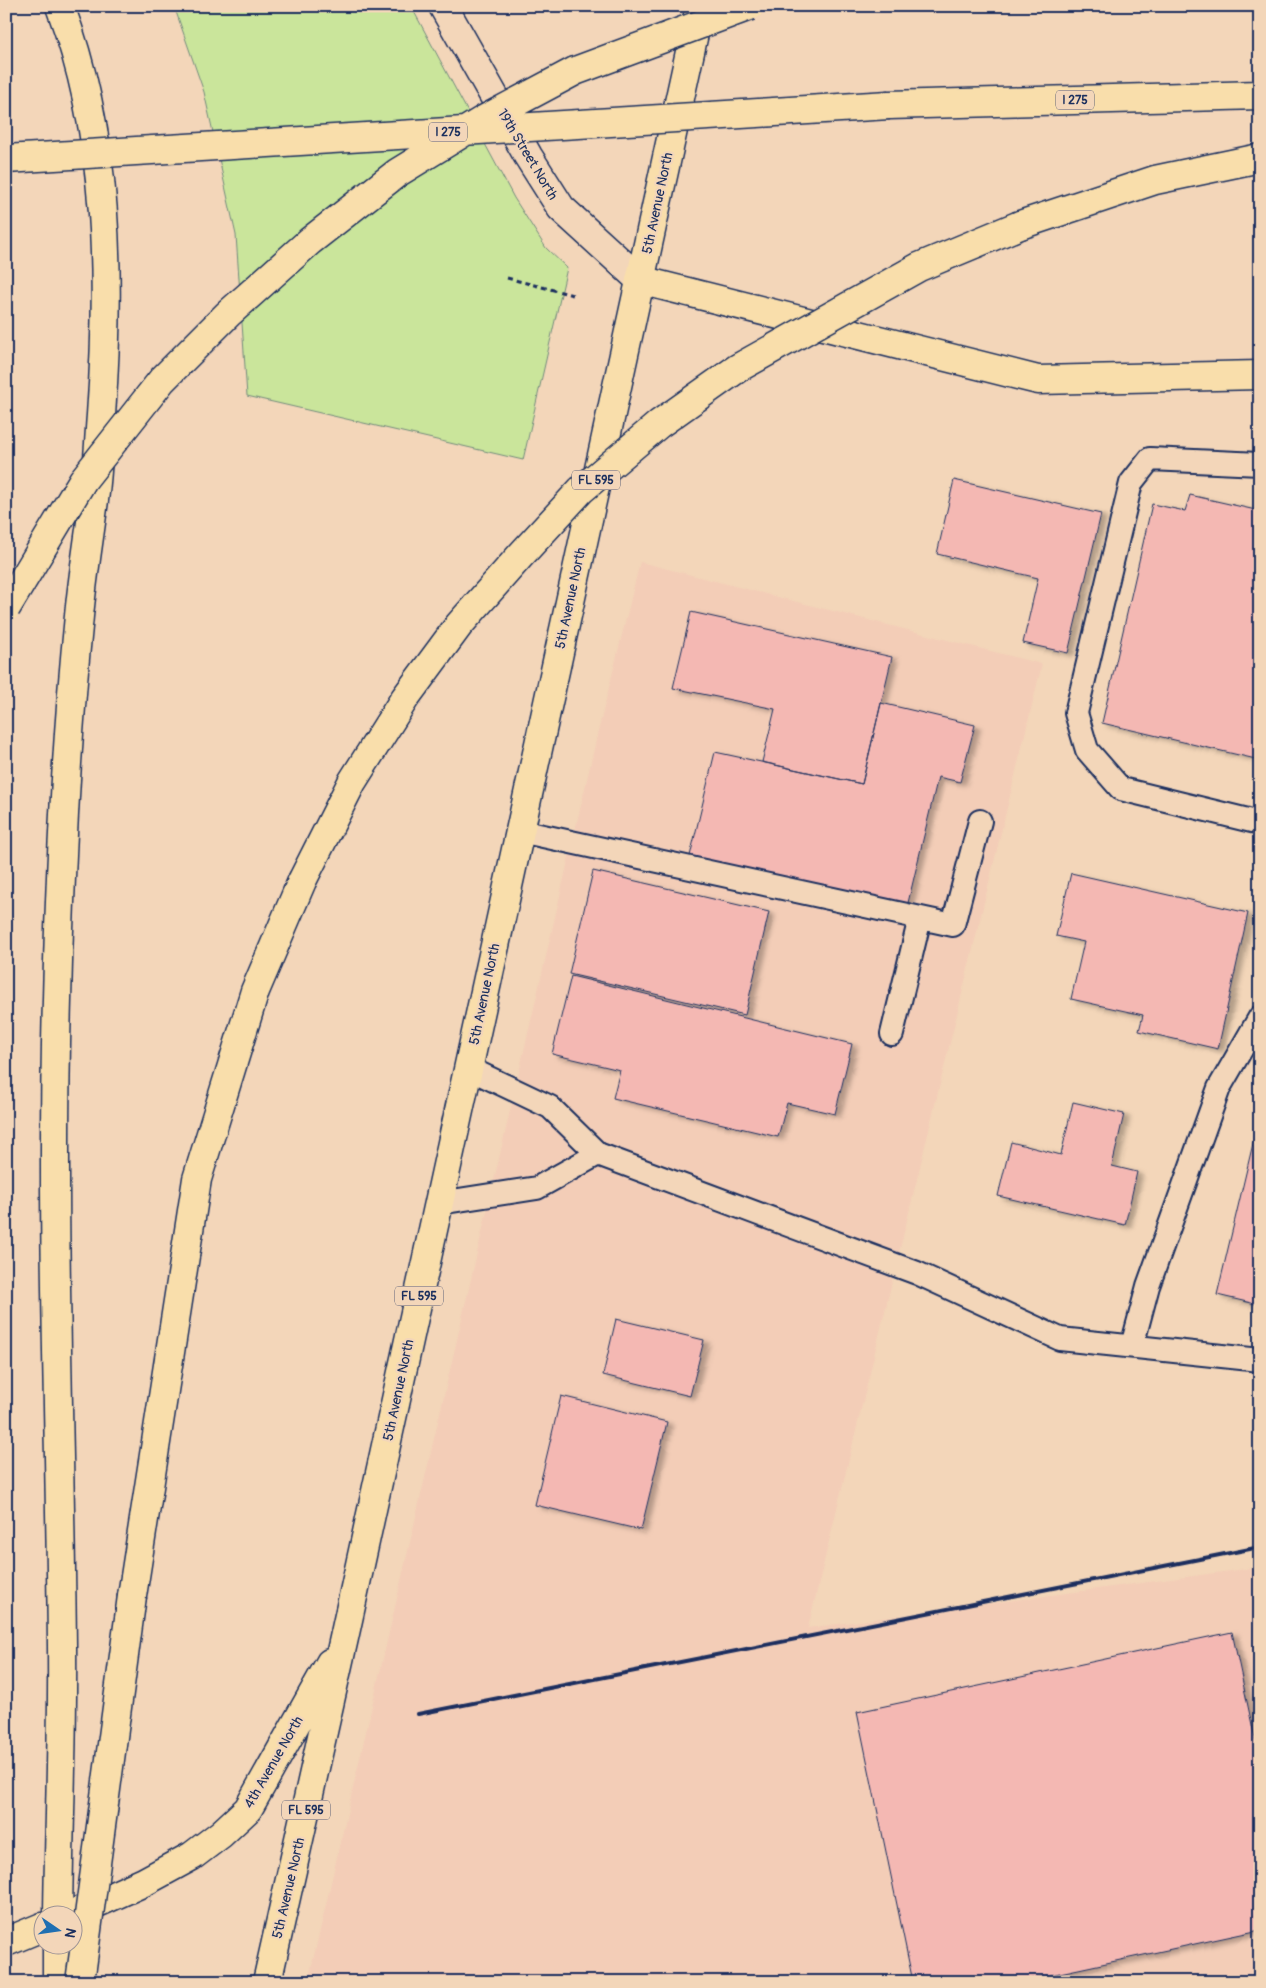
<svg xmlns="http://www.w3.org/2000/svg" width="1266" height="1988" font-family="Pangolin,sans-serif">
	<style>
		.built { fill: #f3cdb7 }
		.green { fill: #cae59b; stroke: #728a7c }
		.building { fill: #f4b8b3; stroke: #1b2f5e; filter: url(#shadow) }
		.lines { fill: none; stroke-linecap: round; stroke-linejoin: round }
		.lane-casing { stroke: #1b2f5e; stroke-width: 26 }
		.secondary-casing { stroke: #1b2f5e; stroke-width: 31 }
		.primary-casing { stroke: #1b2f5e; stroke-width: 31 }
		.highway-casing { stroke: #1b2f5e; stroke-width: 31 }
		.path { stroke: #1b2f5e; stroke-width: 3; stroke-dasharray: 5 4; stroke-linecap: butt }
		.lane { stroke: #f3d6b9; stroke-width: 22 }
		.secondary { stroke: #f3d6b9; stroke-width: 28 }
		.primary { stroke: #f9deab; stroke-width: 28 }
		.highway { stroke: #f9deab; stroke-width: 28 }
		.rail { stroke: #1b2f5e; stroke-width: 4 }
		.highway-bridge-casing { stroke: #1b2f5e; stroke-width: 31; stroke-linecap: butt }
		.highway-bridge { stroke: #f9deab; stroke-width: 28 }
		.labels { text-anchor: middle; stroke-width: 4.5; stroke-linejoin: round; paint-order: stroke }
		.shield { fill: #f3d6b9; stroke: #5c6179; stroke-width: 1 }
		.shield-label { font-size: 12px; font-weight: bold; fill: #1b2f5e }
		.street-label { font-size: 14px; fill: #1b2f5e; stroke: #f3d6b9 }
	</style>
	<defs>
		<filter id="shadow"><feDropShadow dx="5.5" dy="3" stdDeviation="2.5" flood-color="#0004"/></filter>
	</defs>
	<rect width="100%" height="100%" fill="#f3d6b9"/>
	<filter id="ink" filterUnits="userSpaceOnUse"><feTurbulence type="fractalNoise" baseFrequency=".02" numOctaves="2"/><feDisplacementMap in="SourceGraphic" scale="10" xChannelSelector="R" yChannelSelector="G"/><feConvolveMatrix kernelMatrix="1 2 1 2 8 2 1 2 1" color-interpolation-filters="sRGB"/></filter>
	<g filter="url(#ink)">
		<path class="built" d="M640,562l402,102 -234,964 452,-61v415h-952l289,-1246z"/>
		<path class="green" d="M174,6h237l103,192 32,50 21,20 -44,192 -276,-64 -11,-161 -32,-143z"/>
		<path class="building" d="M954,480l147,34 -33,139 -45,-10 15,-65 -101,-24z
			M1190,495l70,16v249l-158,-37 50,-219 33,7z
			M691,612l201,45 -30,127 -100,-22 13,-53 -102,-21z
			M881,703l94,22 -15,57 -22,-5 -31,130 -217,-51 25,-104 147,32z
			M593,871l176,41 -24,103 -176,-41z
			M1071,873l177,40 -30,136 -79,-18 4,-16 -72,-16 13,-57 -28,-6z
			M571,976l281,68 -17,70 -48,-11 -9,34 -165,-39 7,-28 -68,-16z
			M1073,1102l51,12 -12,52 25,6 -12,53 -127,-29 13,-54 50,13z
			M1260,1114v191l-43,-10z
			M616,1319l88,21 -14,56 -87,-21z
			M561,1396l106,26 -26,108 -106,-25z
			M1232,1632l28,130v168l-242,52h-105l-56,-270z"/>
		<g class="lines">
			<g class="lane-casing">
				<path id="lane" d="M1260,464l-110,-5 -19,24 -55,230 11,37 34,39 139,34
					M520,831l433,94 27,-104
					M892,1034l28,-116
					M468,1068l82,39 48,47 319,119 143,66 200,21
					M439,1203l98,-15 61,-34
					M1132,1346l16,-60 71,-198 41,-71"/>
			</g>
			<g class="secondary-casing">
				<path id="secondary" d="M443,6l85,150 33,52 79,72"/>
			</g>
			<g class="primary-casing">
				<path id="primary" d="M68,1916l76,-34 48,-26 29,-22 27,-25 82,-146
					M6,1942l36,-15
					M267,1982l77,-344 356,-1632"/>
			</g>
			<g class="highway-casing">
				<path id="highway" d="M889,105l371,-10
					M1020,225l135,-45 105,-22
					M640,280l398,100 222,-5
					M132,1596l65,-417 58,-188 47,-110
					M58,1916c1,-90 5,-180 4,-270 -2,-215 -11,-430 -5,-646 3,-128 9,-256 22,-384 4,-42 11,-83 16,-124 3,-26 4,-52 6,-77 10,-137 8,-279 -41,-409
					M57,1982v-36"/>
			</g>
			<path class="path" d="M507,278l66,17"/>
			<use href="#lane" class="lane"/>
			<use href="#secondary" class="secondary"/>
			<use href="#primary" class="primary"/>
			<use href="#highway" class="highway"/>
			<path class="rail" d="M418,1714l842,-167"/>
			<g class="highway-bridge-casing">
				<path id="highway-bridge" d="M6,159l883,-54
					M6,608l77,-128 79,-100 66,-66 82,-73 87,-68 88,-54 90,-48 175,-65
					M302,881l50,-99 53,-84 54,-73 61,-69 61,-66 78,-66 79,-56 181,-101 101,-42
					M80,1982l52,-386"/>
			</g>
			<use href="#highway-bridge" class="highway-bridge"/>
		</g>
	</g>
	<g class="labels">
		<g class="shield">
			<rect x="1056" y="90.5" width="38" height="19" rx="4"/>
			<rect x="429" y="122.5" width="38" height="19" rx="4"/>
			<rect x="572" y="470.5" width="48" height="19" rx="4"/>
			<rect x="395" y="1286.5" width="48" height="19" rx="4"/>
			<rect x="282" y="1800.5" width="48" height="19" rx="4"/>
		</g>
		<g class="shield-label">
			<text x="1075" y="104">I 275</text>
			<text x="448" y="136">I 275</text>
			<text x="596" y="484">FL 595</text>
			<text x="419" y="1300">FL 595</text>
			<text x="306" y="1814">FL 595</text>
		</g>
		<g class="street-label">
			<text transform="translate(528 154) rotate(59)" y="5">19th Street North</text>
			<text transform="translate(657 203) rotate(-78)" y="5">5th Avenue North</text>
			<text transform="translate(570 598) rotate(-78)" y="5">5th Avenue North</text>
			<text transform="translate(484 994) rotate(-78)" y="5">5th Avenue North</text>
			<text transform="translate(398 1390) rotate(-78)" y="5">5th Avenue North</text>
			<text transform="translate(273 1762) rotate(-60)" y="5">4th Avenue North</text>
			<text transform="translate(288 1888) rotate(-77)" y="5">5th Avenue North</text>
		</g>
	</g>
	<rect width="1266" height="1988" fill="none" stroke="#f3d6b9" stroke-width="25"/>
	<rect x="12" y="12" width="1241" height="1963" fill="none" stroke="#1b2f5e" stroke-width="2" filter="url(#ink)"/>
	<g transform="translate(58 1930) rotate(103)"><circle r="24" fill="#f3d6b9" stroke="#9d9395"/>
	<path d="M0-4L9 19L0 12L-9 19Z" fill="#1f6fb2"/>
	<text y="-8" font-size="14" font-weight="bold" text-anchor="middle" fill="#1b2f5e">N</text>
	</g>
</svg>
